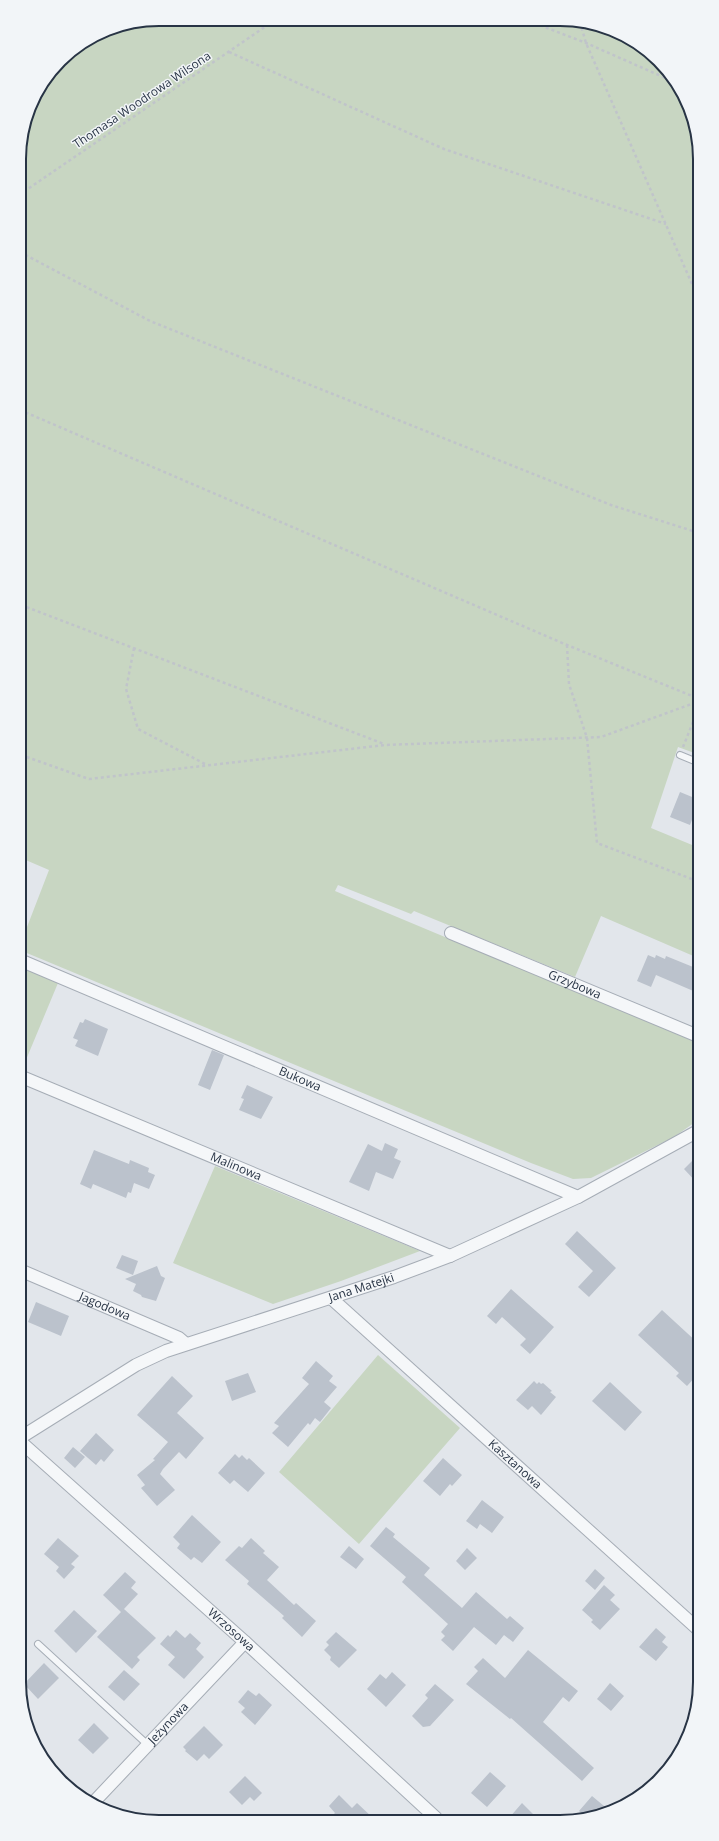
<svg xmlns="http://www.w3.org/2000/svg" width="719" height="1841" font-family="'Open Sans',sans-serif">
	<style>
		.green { fill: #c8d6c2 }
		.building { fill: #bbc2cc }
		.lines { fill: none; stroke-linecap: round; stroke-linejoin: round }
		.lane-casing { stroke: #a6adb6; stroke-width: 8 }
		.street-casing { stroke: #a6adb6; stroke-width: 14 }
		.path { stroke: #c0c4ca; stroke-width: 2.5; stroke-dasharray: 3 3; stroke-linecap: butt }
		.lane { stroke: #f5f7f9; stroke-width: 6 }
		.street { stroke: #f5f7f9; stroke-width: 12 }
		.labels { text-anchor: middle; stroke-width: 3; stroke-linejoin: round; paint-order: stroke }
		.street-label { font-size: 12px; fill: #283445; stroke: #f2f5f8 }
		.rim { fill: none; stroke: #283445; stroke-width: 2 }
	</style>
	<rect width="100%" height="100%" fill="#e2e6eb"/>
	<path class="green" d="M159,19l428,3 35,12 37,26 36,63 2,631 -19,-7 -27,81 46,19 1,111 -97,-42 -26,61 -161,-66 -3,3 -73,-29 -3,6 363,152v77l-24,17 -83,41 -18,1 -42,-16 -509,-212v-11l27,-70 -28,-12 -2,-708 14,-52 34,-44 39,-24z
		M22,967l36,16 -35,84h-1z
		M215,1166l205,85 -79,30 -68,23 -100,-41z
		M378,1355l82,73 -101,116 -80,-72z"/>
	<path class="building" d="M680,792l17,7v8l-7,18 -20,-8z
		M648,955l7,3 1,-3 9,4 1,-3 32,13v24l-42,-18 -5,12 -14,-6z
		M85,1019l23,10 -10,27 -23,-10 3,-6 -5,-2 7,-16 3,1z
		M212,1050l12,5 -14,35 -12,-5z
		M247,1085l26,12 -12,22 -22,-9 5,-11 -3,-1z
		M385,1143l13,6 -4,9 7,3 -8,18 -17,-7 -7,19 -20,-9 19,-38 14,7z
		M94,1150l35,14 1,-4 19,8 -1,4 7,3 -6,14 -15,-6 -3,10 -3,-1 -2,6 -33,-14 -2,5 -11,-5z
		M698,1155v29l-14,-15z
		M577,1231l39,37 -27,29 -11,-10 15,-16 -28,-27z
		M122,1255l16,6 -5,14 -17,-7z
		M157,1266l4,10 4,2 -9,23 -14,-4 -1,-2 -8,-4 3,-7 -11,-5z
		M511,1289l43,38 -24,27 -10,-9 6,-6 -24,-22 -6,7 -9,-8z
		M36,1302l33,14 -8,20 -33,-14z
		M662,1310l37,34v29l-12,13 -11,-10 3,-3 -41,-38z
		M316,1361l17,15 -4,5 8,6 -13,15 7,6 -11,14 -5,-4 -5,7 -2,-2 -20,24 -16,-14 7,-7 -5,-3 35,-39 -7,-6z
		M248,1373l8,19 -24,9 -7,-20z
		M172,1376l21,20 -16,17 27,25 -18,21 -7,-7 -16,17 -3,5 15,16 -18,16 -16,-18 4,-3 -8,-10 18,-15 -2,-1 15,-17 -31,-27z
		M534,1381l3,3 2,-2 2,2 2,-1 9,8 -2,1 6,5 -15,18 -9,-9 -4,4 -12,-10z
		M610,1382l32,30 -17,19 -33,-30z
		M96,1433l18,17 -10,12 -3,-3 -5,6 -16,-14z
		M73,1447l12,10 -10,11 -11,-10z
		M235,1454l4,4 3,-3 5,5 2,-2 16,15 -17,19 -14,-12 -4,4 -12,-11z
		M443,1458l19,17 -10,11 -2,-2 -10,12 -17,-15z
		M482,1500l22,17 -12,16 -12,-9 -3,5 -11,-8z
		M192,1515l29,27 -19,21 -8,-6 -3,3 -14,-12 3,-4 -7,-7z
		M386,1527l9,7 -2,3 37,31 -6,7 38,33 14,-16 31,27 3,-3 14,12 -11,14 -9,-7 -8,10 -22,-18 -21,24 -12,-11 4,-4 -4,-4 7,-8 -46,-42 4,-5 -36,-31z
		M58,1538l21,18 -8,8 4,3 -11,12 -8,-8 3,-4 -15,-13z
		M251,1538l14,13 -2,2 16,14 -12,13 27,25 2,-2 20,18 -14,16 -20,-19 2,-2 -37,-32 2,-3 -24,-21 14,-14 3,2z
		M349,1546l15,13 -8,10 -16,-12z
		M467,1548l10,10 -12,12 -9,-9z
		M595,1569l10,9 -10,12 -10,-9z
		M125,1572l11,10 -5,6 7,6 -14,15 32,29 -19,19 3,3 -8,9 -35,-32 24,-25 -18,-17z
		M604,1585l11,10 -5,5 10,9 -20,21 -9,-8 2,-2 -11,-10z
		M74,1610l23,21 -21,22 -22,-22z
		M656,1628l10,9 -4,5 6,5 -12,14 -17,-14z
		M176,1630l9,8 5,-5 11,10 -5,6 8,8 -20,22 -16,-14 7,-8 -15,-13 8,-9 2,2z
		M336,1632l21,18 -18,18 -9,-8 1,-3 -7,-7 5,-5 -3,-3z
		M528,1650l50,41 -9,11 -6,-5 -20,25 51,46 -12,13 -71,-63 -1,1 -44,-35 12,-13 -4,-4 9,-9 22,20z
		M44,1663l15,15 -21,21 -14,-15z
		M124,1670l16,14 -16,17 -16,-14z
		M392,1672l14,13 -20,22 -19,-18 13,-15 6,5z
		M610,1683l14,13 -13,15 -14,-12z
		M435,1684l19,16 -24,26 -7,1 -11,-11 16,-18 -3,-3z
		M248,1690l8,6 3,-3 13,12 -17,20 -14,-13 4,-4 -7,-6z
		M94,1723l15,15 -16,16 -15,-14z
		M204,1726l19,19 -14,14 -5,-5 -7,7 -12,-10 1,-1 -3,-3z
		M490,1772l16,14 -19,21 -16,-14z
		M245,1776l17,17 -8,8 -4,-4 -8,8 -13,-13z
		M339,1795l13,13 5,-5 16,15h-43l5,-5 -6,-7z
		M592,1796l18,15 -14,6h-10l-7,-6z
		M522,1803l15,15h-28z"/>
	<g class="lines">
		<g class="lane-casing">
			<path id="lane" d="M680,755l17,7
				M38,1644l110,101"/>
		</g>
		<g class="street-casing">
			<g id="street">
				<path id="s1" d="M451,933l247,103"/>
				<path id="s2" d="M22,961l556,236"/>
				<path id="s3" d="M22,1077l428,179"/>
				<path id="s4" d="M22,1271l157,67 7,6"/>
				<path id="s5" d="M331,1298l369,333"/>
				<path id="s6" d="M23,1436l113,-71 30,-14 228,-74 56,-21 128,-59 120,-66"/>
				<path id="s7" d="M23,1444l222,198 191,176"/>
				<path id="s8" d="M92,1804l153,-162"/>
			</g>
		</g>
		<path class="path" d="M529,21l57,22 84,37
			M580,22l6,21 110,250
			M229,52l215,97 222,75
			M19,195l256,-175
			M20,252l130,69 461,184 85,27
			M20,410l547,235 130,53
			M21,605l363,139
			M567,645l2,39 18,54 10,105 100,38
			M134,648l-8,41 12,40 69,36
			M683,747l14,-35
			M21,755l68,24 296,-34 216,-8 96,-35"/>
		<use href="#lane" class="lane"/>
		<use href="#street" class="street"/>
	</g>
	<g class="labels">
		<g class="street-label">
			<text transform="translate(142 100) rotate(-34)" y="4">Thomasa Woodrowa Wilsona</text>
			<text dy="4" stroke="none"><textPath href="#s1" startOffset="134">Grzybowa</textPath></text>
			<text dy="4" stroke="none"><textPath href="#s2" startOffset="302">Bukowa</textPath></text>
			<text dy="4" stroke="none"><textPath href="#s3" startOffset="232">Malinowa</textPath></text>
			<text dy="4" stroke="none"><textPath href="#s6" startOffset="372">Jana Matejki</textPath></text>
			<text dy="4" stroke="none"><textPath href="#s4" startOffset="90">Jagodowa</textPath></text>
			<text dy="4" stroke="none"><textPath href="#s5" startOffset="248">Kasztanowa</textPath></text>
			<text dy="4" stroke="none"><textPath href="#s7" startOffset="279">Wrzosowa</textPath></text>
			<text dy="4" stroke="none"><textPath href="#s8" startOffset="111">Jeżynowa</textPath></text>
		</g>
	</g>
	<path d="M0 0H719V1841H0ZM159 26H560A133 133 0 0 1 693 159V1682A133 133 0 0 1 560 1815H159A133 133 0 0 1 26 1682V159A133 133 0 0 1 159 26Z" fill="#f2f5f8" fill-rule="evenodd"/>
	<path class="rim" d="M159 26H560A133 133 0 0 1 693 159V1682A133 133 0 0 1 560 1815H159A133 133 0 0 1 26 1682V159A133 133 0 0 1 159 26Z"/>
</svg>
